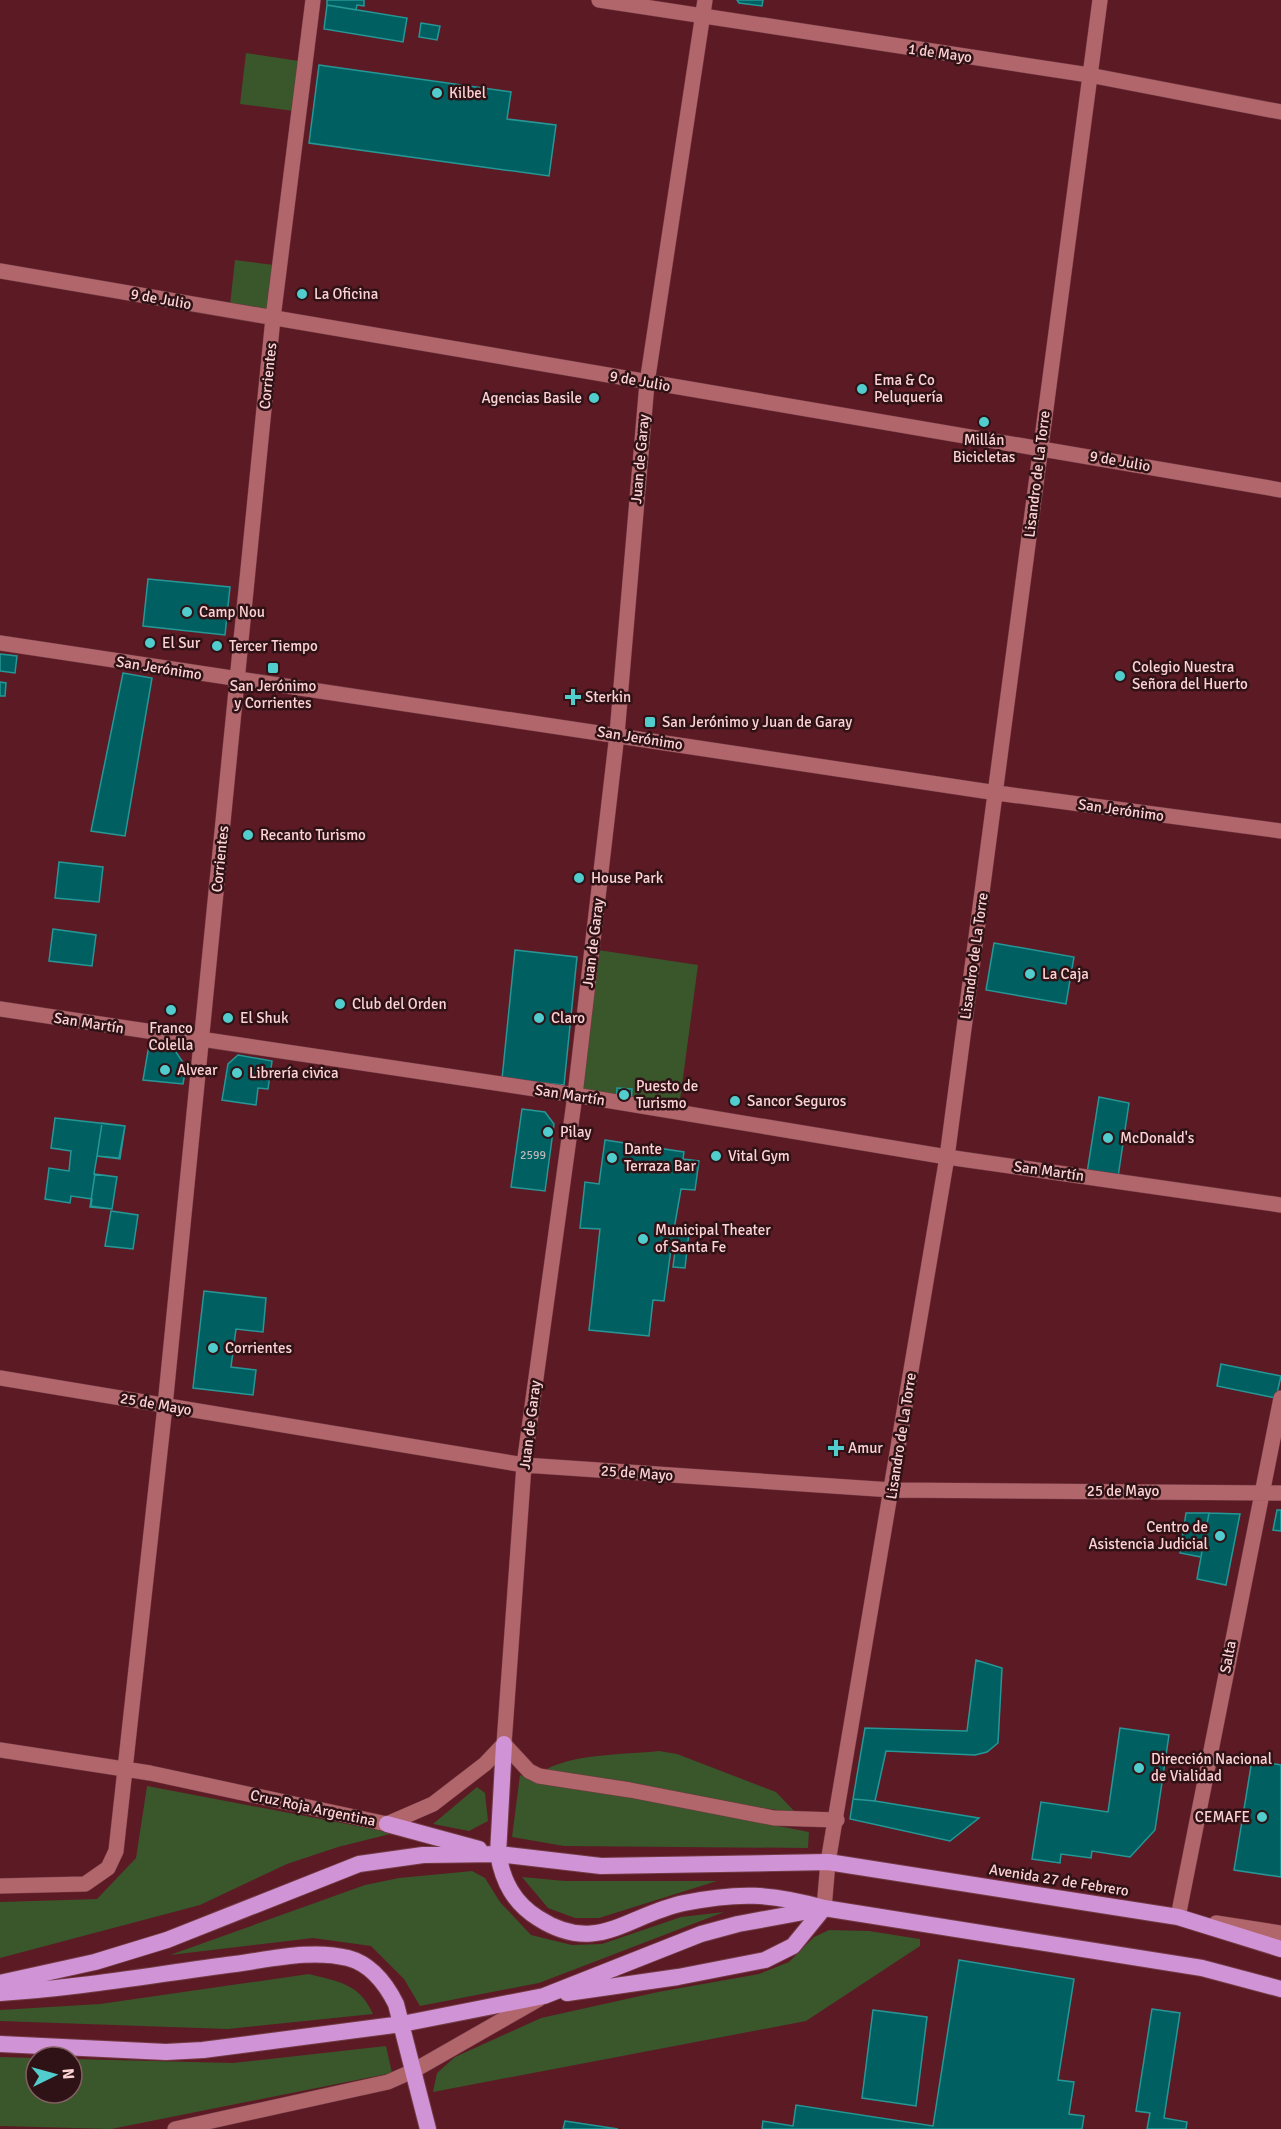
<svg xmlns="http://www.w3.org/2000/svg" width="1281" height="2129" font-family="Signika,sans-serif">
	<style>
		.green { fill: #3a562b }
		.building { fill: #006061; stroke: #269797; stroke-width: 1.5 }
		.lines { fill: none; stroke-linecap: round; stroke-linejoin: round }
		.pedestrian-casing { stroke: #733b44; stroke-width: 16 }
		.minor-casing { stroke: #733b44; stroke-width: 16 }
		.secondary-casing { stroke: #733b44; stroke-width: 16 }
		.trunk-casing { stroke: #733b44; stroke-width: 18 }
		.pedestrian { stroke: #b1666c; stroke-width: 15 }
		.minor { stroke: #b1666c; stroke-width: 15 }
		.secondary { stroke: #b1666c; stroke-width: 15 }
		.trunk { stroke: #d094d6; stroke-width: 16 }
		.poi-dot { fill: #52cdcd; stroke: #2f1215; stroke-width: 2 }
		.labels { text-anchor: middle; stroke-width: 5; stroke-linejoin: round; paint-order: stroke }
		.number-label { font-size: 12px; fill: #beb6b7 }
		.street-label { font-size: 15px; fill: #fdd2d4; stroke: #2f1215 }
		.poi-label { font-size: 15px; fill: #fdd2d4; stroke: #2f1215; text-anchor: start }
	</style>
	<rect width="100%" height="100%" fill="#5c1a24"/>
	<path class="green" d="M246,53l53,8 -5,50 -54,-7z
		M235,260l39,5 -5,46 -39,-6z
		M598,950l100,15 -19,143 -99,-16z
		M659,1751l18,3 99,38 20,21 -256,-40c29,-20 84,-18 119,-22z
		M520,1775l18,7 90,14 181,36 -1,16 -244,-2 -52,-9z
		M147,1786l247,47 -56,14 -51,17 -87,41 -200,53v-56l97,-3 39,-41z
		M477,1787l8,6 3,28 -19,10 -36,-7z
		M472,1871l13,7 15,24 31,33 41,10 30,-1 79,-27 43,-5 -185,71 -119,23 -16,-27 -33,-33 -58,-8 -143,17 195,-70 34,-7z
		M522,1877l43,4h152l-118,37h-24l-27,-10z
		M829,1930l40,1 51,8v7l-114,75 -373,71 4,-19 18,-16 86,-39 117,-26 101,-18 30,-12 25,-25z
		M309,1974c30,8 50,9 64,40l-145,15 -228,-8v-11l100,-6z
		M386,2046l6,27 -281,56 -111,-3v-69l36,1v35h36v-34l161,4z"/>
	<path class="building" d="M327,0h37v6l-7,-1 -1,5 -29,-5z
		M737,0h26l-1,6 -23,-3z
		M327,5l80,13 -4,24 -79,-13z
		M421,23l19,3 -3,14 -18,-3z
		M319,65l192,27 -4,27 49,6 -7,51 -240,-33z
		M148,579l82,8 -5,48 -82,-9z
		M0,654l17,2 -2,17 -15,-2z
		M123,673l29,5 -27,158 -34,-5z
		M0,682l6,1 -1,13h-5z
		M59,862l44,5 -4,35 -44,-4z
		M53,929l43,6 -4,31 -43,-5z
		M994,943l80,14 -8,47 -80,-14z
		M515,950l62,7 -13,128 -62,-6z
		M149,1045l25,4 12,18 -3,17 -40,-4z
		M238,1055l34,6 -4,28 -10,-1 -2,17 -34,-5 6,-36z
		M617,1088l15,1 -1,14 -15,-2z
		M1099,1097l30,6 -11,74 -31,-4z
		M522,1109l23,3 9,12 -9,67 -34,-4z
		M55,1118l70,8 -6,32 -22,-2 -3,18 23,3 -5,32 -21,-3 1,-7 -21,-3 -1,7 -25,-4 4,-31 20,3 2,-20 -20,-3z
		M102,1123l23,3 -5,33 -23,-3z
		M605,1140l79,12 -1,7 16,2 -4,29 -14,-1 -8,46 4,1 1,-5 11,1 -4,36 -12,-1 3,-24 -4,-1 -8,59 -11,-1 -4,36 -60,-6 11,-101 -20,-1 5,-46 14,2z
		M95,1174l22,3 -5,32 -22,-2z
		M111,1211l27,4 -5,34 -28,-3z
		M204,1291l62,7 -3,34 -27,-3 -5,38 25,3 -3,25 -60,-7z
		M1221,1364l60,12 -5,22 -59,-12z
		M1277,1510h4v21l-8,-1z
		M1186,1513h23l-8,44 -21,-4z
		M1209,1513l31,1 -14,71 -29,-6z
		M976,1660l26,8 -4,75 -11,9 -12,3 -89,-4 -11,50 -22,-2 12,-71 102,3z
		M1120,1728l49,7 -14,95 -25,27 -38,-6 -1,7 -30,-4 -1,9 -28,-4 9,-57 67,10z
		M1252,1760l29,5v112l-47,-7z
		M853,1799l22,2 104,17 -29,23 -100,-22z
		M959,1960l115,19 -16,101 16,2 -5,32 15,2 -2,13h-320l1,-8 30,5 3,-21 137,21z
		M1152,2009l28,4 -16,105 23,4 -1,7h-39l3,-16 -14,-2z
		M873,2010l54,7 -11,89 -54,-8z
		M565,2121l53,8h-55z"/>
	<g class="lines">
		<g class="pedestrian-casing">
			<path id="pedestrian" d="M575,1095l372,62 334,48"/>
		</g>
		<g class="minor-casing">
			<path id="minor" d="M599,0l490,75 192,37
				M0,271l1281,219
				M0,643l997,150 284,38
				M0,1009l575,86
				M0,1378l524,87 368,25 389,3
				M504,1744l20,-279 51,-370 42,-361 30,-351 58,-383
				M504,1744l25,27 10,5 91,14 144,28 63,2
				M0,1750l150,23 237,51 46,-20 52,-40 19,-20
				M0,1886l85,-2 23,-16 8,-17 49,-445 108,-1088 40,-318
				M824,1908l4,-46 119,-705 153,-1157
				M1178,1917l103,-519"/>
		</g>
		<g class="secondary-casing">
			<path id="secondary" d="M1216,1923l65,10
				M175,2129l213,-47 25,-11 126,-72"/>
		</g>
		<g class="trunk-casing">
			<path id="trunk" d="M504,1744l-6,110c5,28 16,49 40,64 59,38 89,-3 146,-15 54,-11 87,-10 140,5l378,60 79,21
				M387,1824l92,25
				M0,1983l95,-21 72,-22 192,-76 64,-9 75,-1 103,12 227,-4 350,55 103,32
				M0,1993c79,-5 157,-19 235,-29 37,-5 77,-15 113,-6 23,6 38,26 48,46l32,125
				M567,1993l111,-16 87,-17 28,-14 31,-38
				M0,2044l166,8 37,-2 199,-26 142,-28 157,-62 37,-10 82,-15"/>
		</g>
		<use href="#pedestrian" class="pedestrian"/>
		<use href="#minor" class="minor"/>
		<use href="#secondary" class="secondary"/>
		<use href="#trunk" class="trunk"/>
	</g>
	<g class="poi-dot">
		<circle cx="437" cy="93" r="6"/>
		<circle cx="302" cy="294" r="6"/>
		<circle cx="862" cy="389" r="6"/>
		<circle cx="594" cy="398" r="6"/>
		<circle cx="984" cy="422" r="6"/>
		<circle cx="187" cy="612" r="6"/>
		<circle cx="150" cy="643" r="6"/>
		<circle cx="217" cy="646" r="6"/>
		<rect x="267" y="662" width="12" height="12" rx="3"/>
		<circle cx="1120" cy="676" r="6"/>
		<path d="M570 688h6v6h6v6h-6v6h-6v-6h-6v-6h6z"/>
		<rect x="644" y="716" width="12" height="12" rx="3"/>
		<circle cx="248" cy="835" r="6"/>
		<circle cx="579" cy="878" r="6"/>
		<circle cx="1030" cy="974" r="6"/>
		<circle cx="340" cy="1004" r="6"/>
		<circle cx="171" cy="1010" r="6"/>
		<circle cx="228" cy="1018" r="6"/>
		<circle cx="539" cy="1018" r="6"/>
		<circle cx="165" cy="1070" r="6"/>
		<circle cx="237" cy="1073" r="6"/>
		<circle cx="624" cy="1095" r="6"/>
		<circle cx="735" cy="1101" r="6"/>
		<circle cx="548" cy="1132" r="6"/>
		<circle cx="1108" cy="1138" r="6"/>
		<circle cx="716" cy="1156" r="6"/>
		<circle cx="612" cy="1158" r="6"/>
		<circle cx="643" cy="1239" r="6"/>
		<circle cx="213" cy="1348" r="6"/>
		<path d="M833 1439h6v6h6v6h-6v6h-6v-6h-6v-6h6z"/>
		<circle cx="1220" cy="1536" r="6"/>
		<circle cx="1139" cy="1768" r="6"/>
		<circle cx="1262" cy="1817" r="6"/>
	</g>
	<g class="labels">
		<g class="number-label">
			<text x="533" y="1159">2599</text>
		</g>
		<g class="street-label">
			<text transform="translate(940 53) rotate(8)" y="5">1 de Mayo</text>
			<text transform="translate(161 299) rotate(10)" y="5">9 de Julio</text>
			<text transform="translate(268 376) rotate(-84)" y="5">Corrientes</text>
			<text transform="translate(640 381) rotate(10)" y="5">9 de Julio</text>
			<text transform="translate(640 459) rotate(-85)" y="5">Juan de Garay</text>
			<text transform="translate(1120 461) rotate(10)" y="5">9 de Julio</text>
			<text transform="translate(1037 474) rotate(-83)" y="5">Lisandro de La Torre</text>
			<text transform="translate(159 668) rotate(9)" y="5">San Jerónimo</text>
			<text transform="translate(640 738) rotate(9)" y="5">San Jerónimo</text>
			<text transform="translate(1121 810) rotate(8)" y="5">San Jerónimo</text>
			<text transform="translate(220 859) rotate(-84)" y="5">Corrientes</text>
			<text transform="translate(593 943) rotate(-83)" y="5">Juan de Garay</text>
			<text transform="translate(974 956) rotate(-82)" y="5">Lisandro de La Torre</text>
			<text transform="translate(89 1023) rotate(9)" y="5">San Martín</text>
			<text transform="translate(570 1095) rotate(9)" y="5">San Martín</text>
			<text transform="translate(1049 1171) rotate(8)" y="5">San Martín</text>
			<text transform="translate(156 1404) rotate(10)" y="5">25 de Mayo</text>
			<text transform="translate(530 1425) rotate(-83)" y="5">Juan de Garay</text>
			<text transform="translate(901 1436) rotate(-81)" y="5">Lisandro de La Torre</text>
			<text transform="translate(637 1473) rotate(4)" y="5">25 de Mayo</text>
			<text x="1123" y="1496">25 de Mayo</text>
			<text transform="translate(1228 1657) rotate(-79)" y="5">Salta</text>
			<text transform="translate(313 1808) rotate(12)" y="5">Cruz Roja Argentina</text>
			<text transform="translate(1059 1880) rotate(9)" y="5">Avenida 27 de Febrero</text>
		</g>
		<g class="poi-label">
			<text x="449" y="98">Kilbel</text>
			<text x="314" y="299">La Oficina</text>
			<text x="874" y="385">Ema &amp; Co<tspan x="874" dy="17">Peluquería</tspan></text>
			<text x="582" y="403" text-anchor="end">Agencias Basile</text>
			<text x="984" y="445" text-anchor="middle">Millán<tspan x="984" dy="17">Bicicletas</tspan></text>
			<text x="199" y="617">Camp Nou</text>
			<text x="162" y="648">El Sur</text>
			<text x="229" y="651">Tercer Tiempo</text>
			<text x="1132" y="672">Colegio Nuestra<tspan x="1132" dy="17">Señora del Huerto</tspan></text>
			<text x="273" y="691" text-anchor="middle">San Jerónimo<tspan x="273" dy="17">y Corrientes</tspan></text>
			<text x="585" y="702">Sterkin</text>
			<text x="662" y="727">San Jerónimo y Juan de Garay</text>
			<text x="260" y="840">Recanto Turismo</text>
			<text x="591" y="883">House Park</text>
			<text x="1042" y="979">La Caja</text>
			<text x="352" y="1009">Club del Orden</text>
			<text x="240" y="1023">El Shuk</text>
			<text x="551" y="1023">Claro</text>
			<text x="171" y="1033" text-anchor="middle">Franco<tspan x="171" dy="17">Colella</tspan></text>
			<text x="177" y="1075">Alvear</text>
			<text x="249" y="1078">Librería civica</text>
			<text x="636" y="1091">Puesto de<tspan x="636" dy="17">Turismo</tspan></text>
			<text x="747" y="1106">Sancor Seguros</text>
			<text x="560" y="1137">Pilay</text>
			<text x="1120" y="1143">McDonald's</text>
			<text x="624" y="1154">Dante<tspan x="624" dy="17">Terraza Bar</tspan></text>
			<text x="728" y="1161">Vital Gym</text>
			<text x="655" y="1235">Municipal Theater<tspan x="655" dy="17">of Santa Fe</tspan></text>
			<text x="225" y="1353">Corrientes</text>
			<text x="848" y="1453">Amur</text>
			<text x="1208" y="1532" text-anchor="end">Centro de<tspan x="1208" dy="17">Asistencia Judicial</tspan></text>
			<text x="1151" y="1764">Dirección Nacional<tspan x="1151" dy="17">de Vialidad</tspan></text>
			<text x="1250" y="1822" text-anchor="end">CEMAFE</text>
		</g>
	</g>
	<g transform="translate(54 2075) rotate(85)"><circle r="28" fill="#2f1215" stroke="#815f61" stroke-width="1.5"/>
	<path d="M0-4.5L10 22L0 15L-10 22Z" fill="#52cdcd"/>
	<text y="-9" font-size="16" font-weight="bold" text-anchor="middle" fill="#fdd2d4">N</text>
	</g>
</svg>
